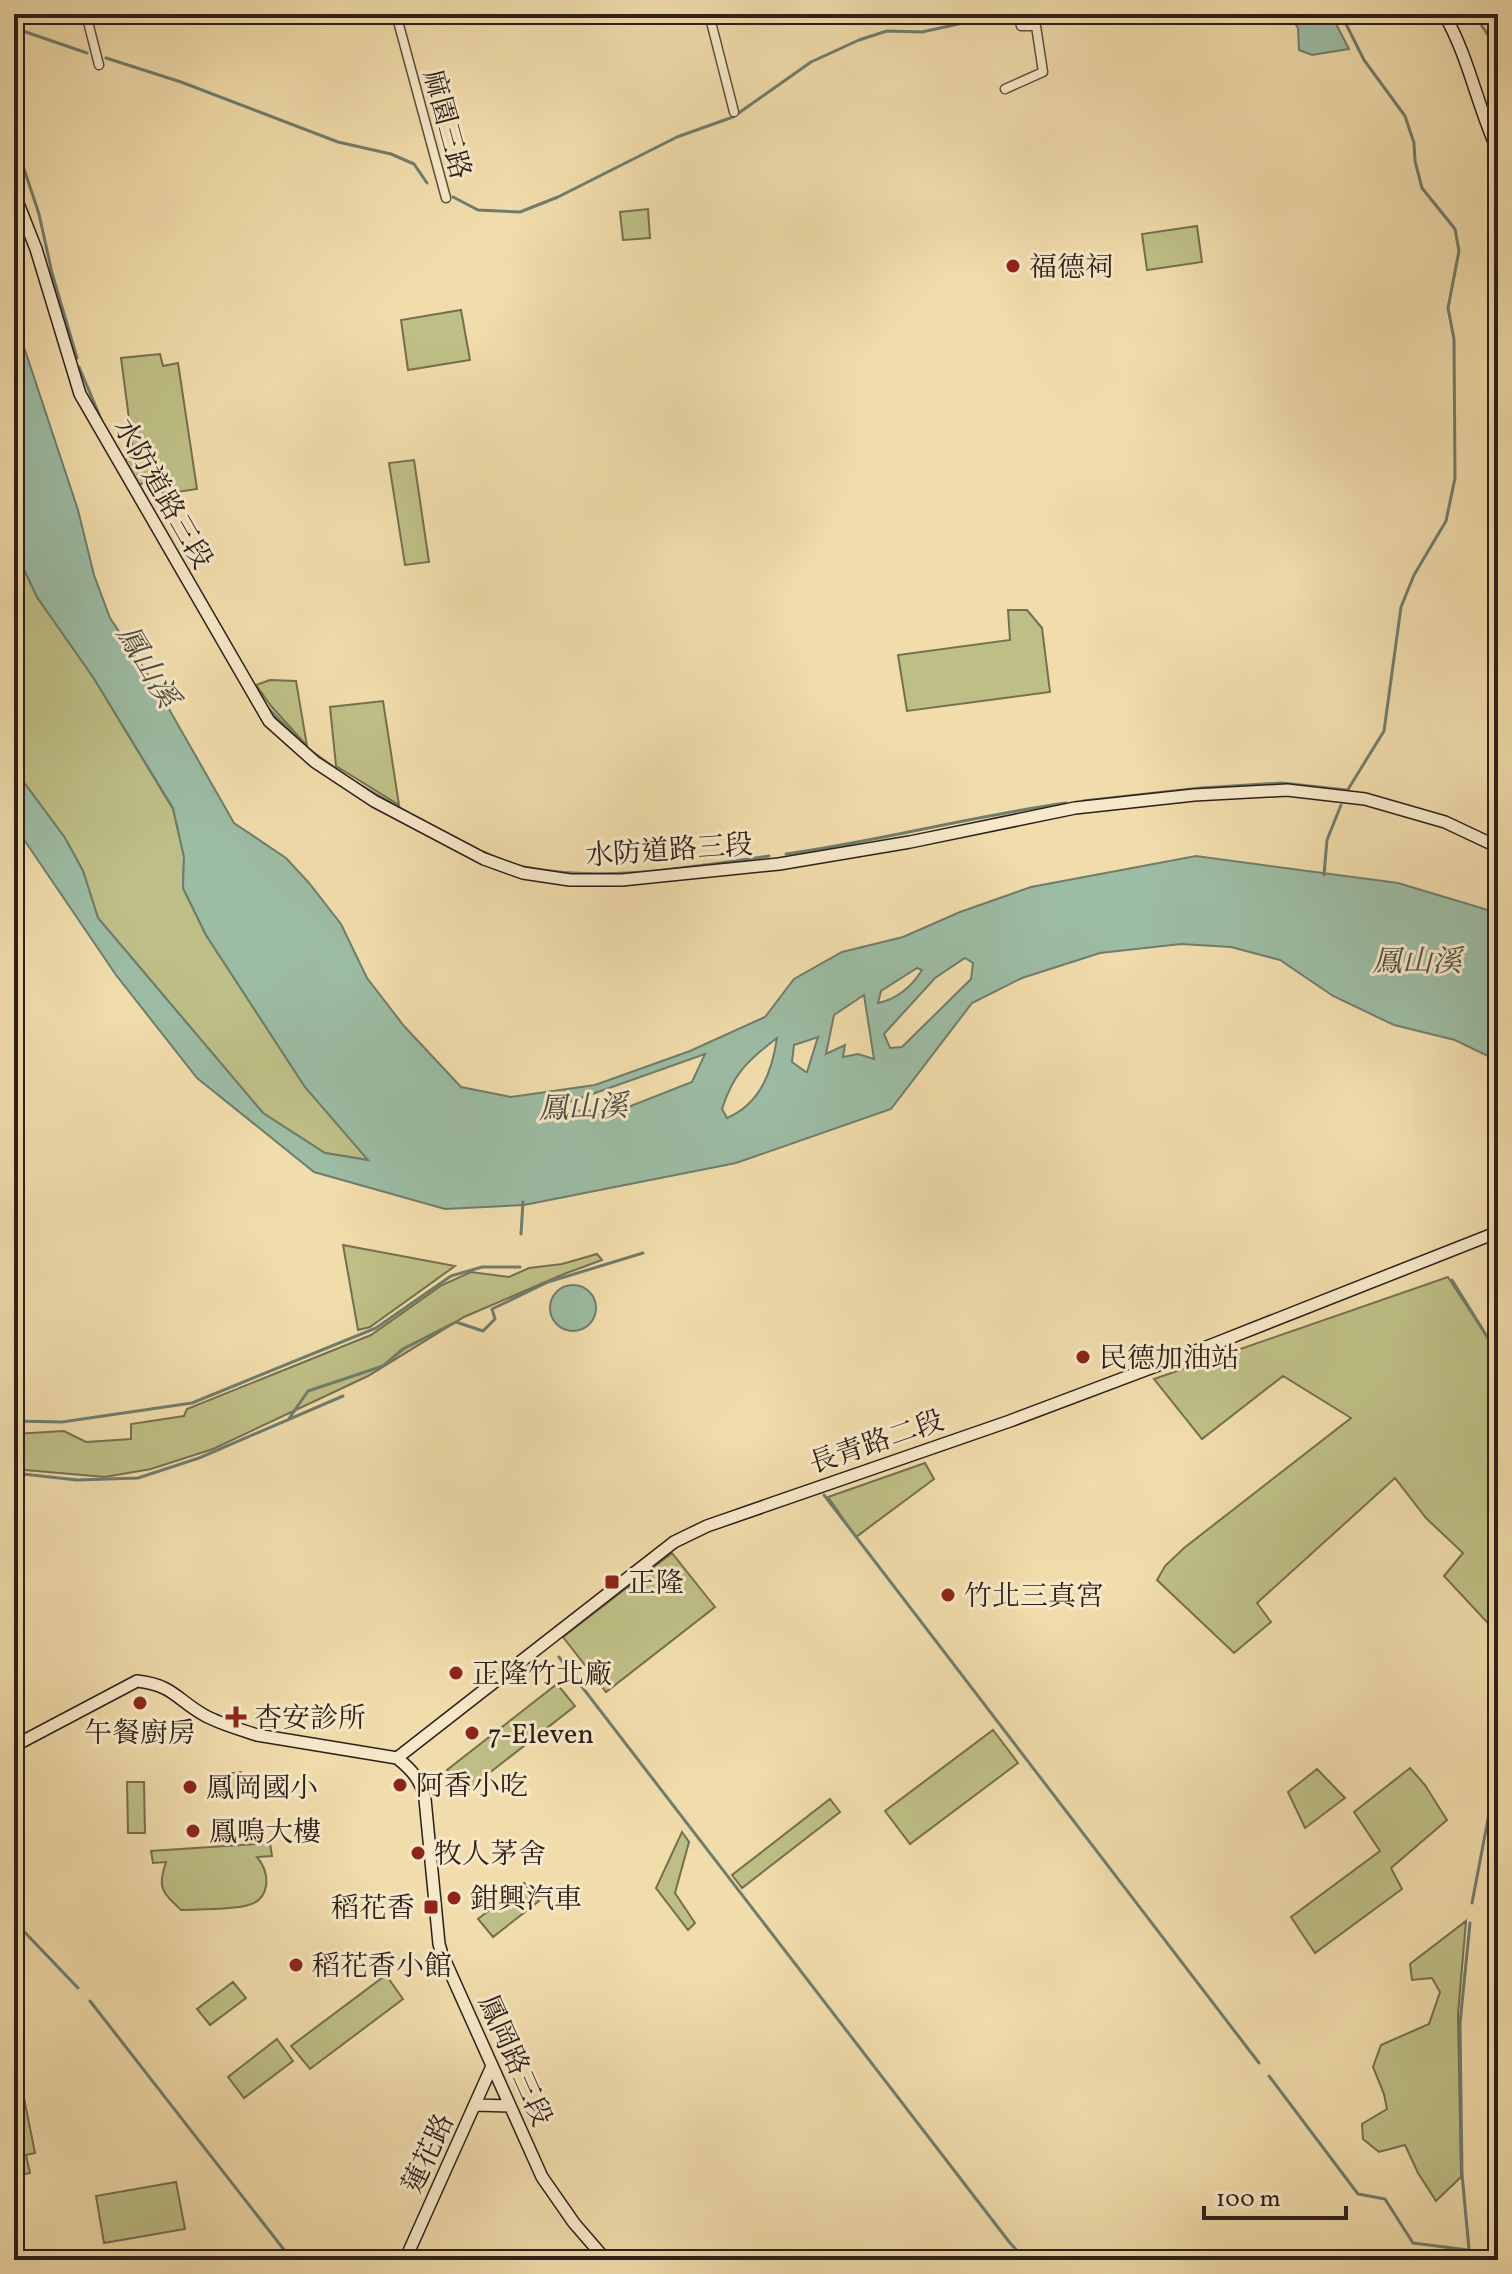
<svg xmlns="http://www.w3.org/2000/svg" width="1512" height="2274" font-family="Vollkorn,'Noto Serif TC',serif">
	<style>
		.green { fill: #bebf86; stroke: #756f50; stroke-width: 2 }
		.water { fill: #9cbca4; stroke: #6f7d6d; stroke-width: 2; fill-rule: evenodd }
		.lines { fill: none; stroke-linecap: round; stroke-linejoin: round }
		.stream { stroke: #6f7d6d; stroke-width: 3 }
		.street-casing { stroke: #5d4e3e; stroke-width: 11 }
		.secondary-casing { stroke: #2c1f1a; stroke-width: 14 }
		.street { stroke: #f6e8c8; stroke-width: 8 }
		.secondary { stroke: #f6e8c8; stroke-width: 11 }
		.poi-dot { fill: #8f2418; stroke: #f6e8c8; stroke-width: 3 }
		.labels { text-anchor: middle; stroke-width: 6; stroke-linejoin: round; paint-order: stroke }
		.street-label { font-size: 28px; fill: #2c1f1a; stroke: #f6e8c8 }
		.poi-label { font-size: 28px; fill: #2c1f1a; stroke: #f6e8c8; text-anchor: start }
		.water-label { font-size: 30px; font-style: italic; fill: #4e4e43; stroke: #f6e8c8 }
	</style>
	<rect width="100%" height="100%" fill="#f1dcab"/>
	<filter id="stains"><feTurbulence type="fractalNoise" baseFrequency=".0025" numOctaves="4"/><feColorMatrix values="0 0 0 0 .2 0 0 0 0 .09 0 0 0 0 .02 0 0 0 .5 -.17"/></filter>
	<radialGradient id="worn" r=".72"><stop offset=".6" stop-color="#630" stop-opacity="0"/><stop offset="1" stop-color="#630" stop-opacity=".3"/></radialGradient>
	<path class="green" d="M648,209l2,29 -27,2 -3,-28z
		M1197,226l5,36 -55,8 -5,-36z
		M461,310l9,50 -62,10 -7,-50z
		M160,354l3,12 15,-3 19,126 -33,5 -13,-13 -14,4 -13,-22 9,-14 -12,-91z
		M414,460l15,102 -24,3 -16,-102z
		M14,548l23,49 56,80 80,132 11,48 -1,31 23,47 99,152 64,73 -44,-7 -62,-40 -165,-195 -15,-47 -18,-33 -51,-69z
		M1008,610h19l15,18 8,64 -143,19 -9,-56 112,-15z
		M270,680l26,1 11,65 -36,-40 -15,-21z
		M383,701l16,104 -63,-39 -6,-59z
		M343,1245l112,21 -85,61 -12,3z
		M597,1254l5,6 -38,14 -100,43 -96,59 -155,73 -62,20 -46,8 -80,-7 -11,-11v-25l50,-3 22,11 45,-3v-15l53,-8 3,-7 184,-74 71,-50 29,-13 38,5 20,-9 33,-4z
		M1448,1277l50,77v280l-54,-58 19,-23 -37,-35 -31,-40 -138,125 14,19 -37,31 -77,-73 8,-14 19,-18 167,-130 -68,-42 -81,63 -48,-60z
		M925,1463l9,16 -78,58 -28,-40z
		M672,1553l43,54 -109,85 -43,-55z
		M557,1684l18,22 -110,86 -18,-22z
		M993,1730l25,33 -108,81 -25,-33z
		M1410,1768l15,17 22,35 -56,48 11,21 -87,64 -24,-36 89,-66 -26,-39z
		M1317,1769l28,29 -40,30 -17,-36z
		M241,1772l2,18 -25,2 -2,-17z
		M127,1782h17l1,51h-17z
		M830,1799l10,13 -98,76 -10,-13z
		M682,1832l7,10 -14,51 20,30 -7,7 -32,-42z
		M270,1843l2,13 -15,1c14,17 14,44 -12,49 -21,4 -44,3 -64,4 -19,-18 -24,-22 -15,-48l-13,1 -2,-12z
		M524,1883l15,18 -46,36 -15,-18z
		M1466,1921l-8,93 3,163 -25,24 -18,-28 -13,-28 -26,7 -16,-13 -1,-15 25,-15 -3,-15 -11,-27 8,-22 48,-21 11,-32 -8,-14 -20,2 -2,-16z
		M386,1975l17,24 -93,70 -19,-23z
		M233,1982l13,16 -36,27 -13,-16z
		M277,2039l16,22 -49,37 -16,-21z
		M14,2048l21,105 -9,2 4,18 -11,2 -5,-22z
		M176,2182l9,47 -81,14 -8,-47z"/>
	<path class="water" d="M1289,14h42l18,35 -37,6 -13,-5 -1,-22z
		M14,317l64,193 16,65 16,43 47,70 77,135 52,35 23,25 32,41 26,54 37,48 57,61 50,10 84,-12 95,-34 75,-34 29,-38 48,-27 61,-15 57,-25 71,-25 165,-31 202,27 100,30v148l-43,-21 -61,-15 -61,-29 -53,-36 -49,-13 -50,-3 -81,9 -78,25 -50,25 -81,106 -155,54 -212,42 -79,4 -131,-37 -117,-94 -81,-103 -102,-150v-56l51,69 18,33 15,47 165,195 62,40 43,7 -63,-73 -99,-152 -23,-47 1,-31 -11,-49 -80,-131 -56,-80 -23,-49zM965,958l8,5 -2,16 -69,68 -12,1 -6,-14 51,-56zM917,968l5,2c-10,16 -25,29 -44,33l3,-12zM864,995l10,64 -16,-5 -15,3 2,-12 -19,9 8,-39zM818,1037l-11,35h-1l-14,-10 2,-17zM777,1038c-5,34 -17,66 -50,80l-5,-9c11,-35 26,-49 55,-71zM705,1054l-13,28 -74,29 -71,-1z
		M550 1308a23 23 0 1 1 46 0a23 23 0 1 1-46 0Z"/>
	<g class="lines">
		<path class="stream" d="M1341,14l23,46 41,56 9,27 1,18 7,27 33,41 4,22 -11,57 6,31 1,139 -9,43 -32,54 -13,32 -17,124 -37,60
			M1474,14l24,36
			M1028,17l26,-3
			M14,28l73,25
			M106,58l75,24 157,60 53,12 23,10 13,19
			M14,139l25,75 13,59 25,85
			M453,197l25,13 42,2 38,-15 119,-60 56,-20 78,-55 48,-22 28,-9 35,1 68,-15 26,1
			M79,367l22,52
			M266,706l34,35
			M308,749l45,32 50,29
			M1083,801l118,-13 81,-5 64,7
			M483,852c13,5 27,12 41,15 80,16 165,0 245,-11
			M786,854c94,-13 186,-38 280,-51
			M1324,875l3,-35 14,-35
			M521,1234l2,-32
			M1452,1280l46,74
			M288,1420l20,-29 75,-25 20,-17 53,-27 27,9 12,-12 -3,-10 56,-27 95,-29
			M14,1421l48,1 130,-19 184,-75 75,-52 31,-9h38
			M14,1473l63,7 61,-2 61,-20 144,-62
			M824,1495l435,568
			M559,1657l451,586 16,17
			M1472,1903l26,-136
			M14,1921l64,67
			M1470,1923l-10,100 2,151 8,86
			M90,2001l202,259
			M1269,2076l89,118 27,5 28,44 55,7"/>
		<g class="street-casing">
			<path id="street" d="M86,14l13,51
				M396,14l50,184
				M709,14l25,98
				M1005,89l38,-17 -7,-46h-15l-3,-12"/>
		</g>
		<g class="secondary-casing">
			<path id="secondary" d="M1444,14c25,43 33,92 54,137
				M14,193l22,56 44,145 189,327 46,41 59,39 110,58 39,14 47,7h52l157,-16 131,-22 165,-34 119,-13 93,-5 78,9 80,23 53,25
				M14,1746l123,-65c36,4 39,18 67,34 16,9 35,14 53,20l140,23c15,12 24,22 28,41l14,145 3,10 100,223 32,46 32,37
				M397,1758l277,-216 33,-16 303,-105 199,-75 289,-114
				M476,2105l34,1
				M405,2260l87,-194"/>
		</g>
		<use href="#street" class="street"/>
		<use href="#secondary" class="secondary"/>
	</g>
	<g class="poi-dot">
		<circle cx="1013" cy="266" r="8"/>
		<circle cx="1083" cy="1357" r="8"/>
		<rect x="604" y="1574" width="16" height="16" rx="4"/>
		<circle cx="948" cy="1595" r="8"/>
		<circle cx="456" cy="1673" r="8"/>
		<circle cx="140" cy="1703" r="8"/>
		<path d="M232 1705h8v8h8v8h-8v8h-8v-8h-8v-8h8z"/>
		<circle cx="472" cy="1733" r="8"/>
		<circle cx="400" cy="1785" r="8"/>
		<circle cx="190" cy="1787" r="8"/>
		<circle cx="193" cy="1831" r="8"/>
		<circle cx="418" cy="1853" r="8"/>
		<circle cx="454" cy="1898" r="8"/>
		<rect x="423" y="1899" width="16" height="16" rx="4"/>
		<circle cx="296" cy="1965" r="8"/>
	</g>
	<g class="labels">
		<g class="street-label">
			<text transform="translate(448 124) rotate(75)" y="10">麻園三路</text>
			<text transform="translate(164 493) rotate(60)" y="10">水防道路三段</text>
			<text transform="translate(669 849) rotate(-4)" y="10">水防道路三段</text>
			<text transform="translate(876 1441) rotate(-19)" y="10">長青路二段</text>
			<text transform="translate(516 2060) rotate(66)" y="10">鳳岡路三段</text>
			<text transform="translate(427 2153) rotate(-65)" y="10">蓮花路</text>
		</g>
		<g class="poi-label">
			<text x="1029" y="276">福德祠</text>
			<text x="1099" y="1367">民德加油站</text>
			<text x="628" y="1592">正隆</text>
			<text x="964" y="1605">竹北三真宮</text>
			<text x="472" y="1683">正隆竹北廠</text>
			<text x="254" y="1727">杏安診所</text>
			<text x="140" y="1742" text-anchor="middle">午餐廚房</text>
			<text x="488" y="1743">7-Eleven</text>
			<text x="416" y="1795">阿香小吃</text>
			<text x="206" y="1797">鳳岡國小</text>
			<text x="209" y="1841">鳳鳴大樓</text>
			<text x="434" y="1863">牧人茅舍</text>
			<text x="470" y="1908">鉗興汽車</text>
			<text x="415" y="1917" text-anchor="end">稻花香</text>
			<text x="312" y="1975">稻花香小館</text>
		</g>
		<g class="water-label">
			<text transform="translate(148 666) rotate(59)" y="10">鳳山溪</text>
			<text x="1417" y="971">鳳山溪</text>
			<text transform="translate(583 1107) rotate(-2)" y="10">鳳山溪</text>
		</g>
	</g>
	<rect width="1512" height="2274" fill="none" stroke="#f1dcab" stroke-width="48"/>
	<rect x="16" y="16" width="1480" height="2242" fill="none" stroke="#2c1f1a" stroke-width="4"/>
	<rect x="24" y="24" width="1464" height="2226" fill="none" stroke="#2c1f1a" stroke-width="2"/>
	<path d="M1204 2206v12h142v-12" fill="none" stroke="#2c1f1a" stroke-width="4"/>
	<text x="1216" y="2206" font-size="24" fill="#2c1f1a" stroke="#f6e8c8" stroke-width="6" paint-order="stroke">100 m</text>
	<rect width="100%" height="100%" filter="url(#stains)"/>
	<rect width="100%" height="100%" fill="url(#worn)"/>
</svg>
